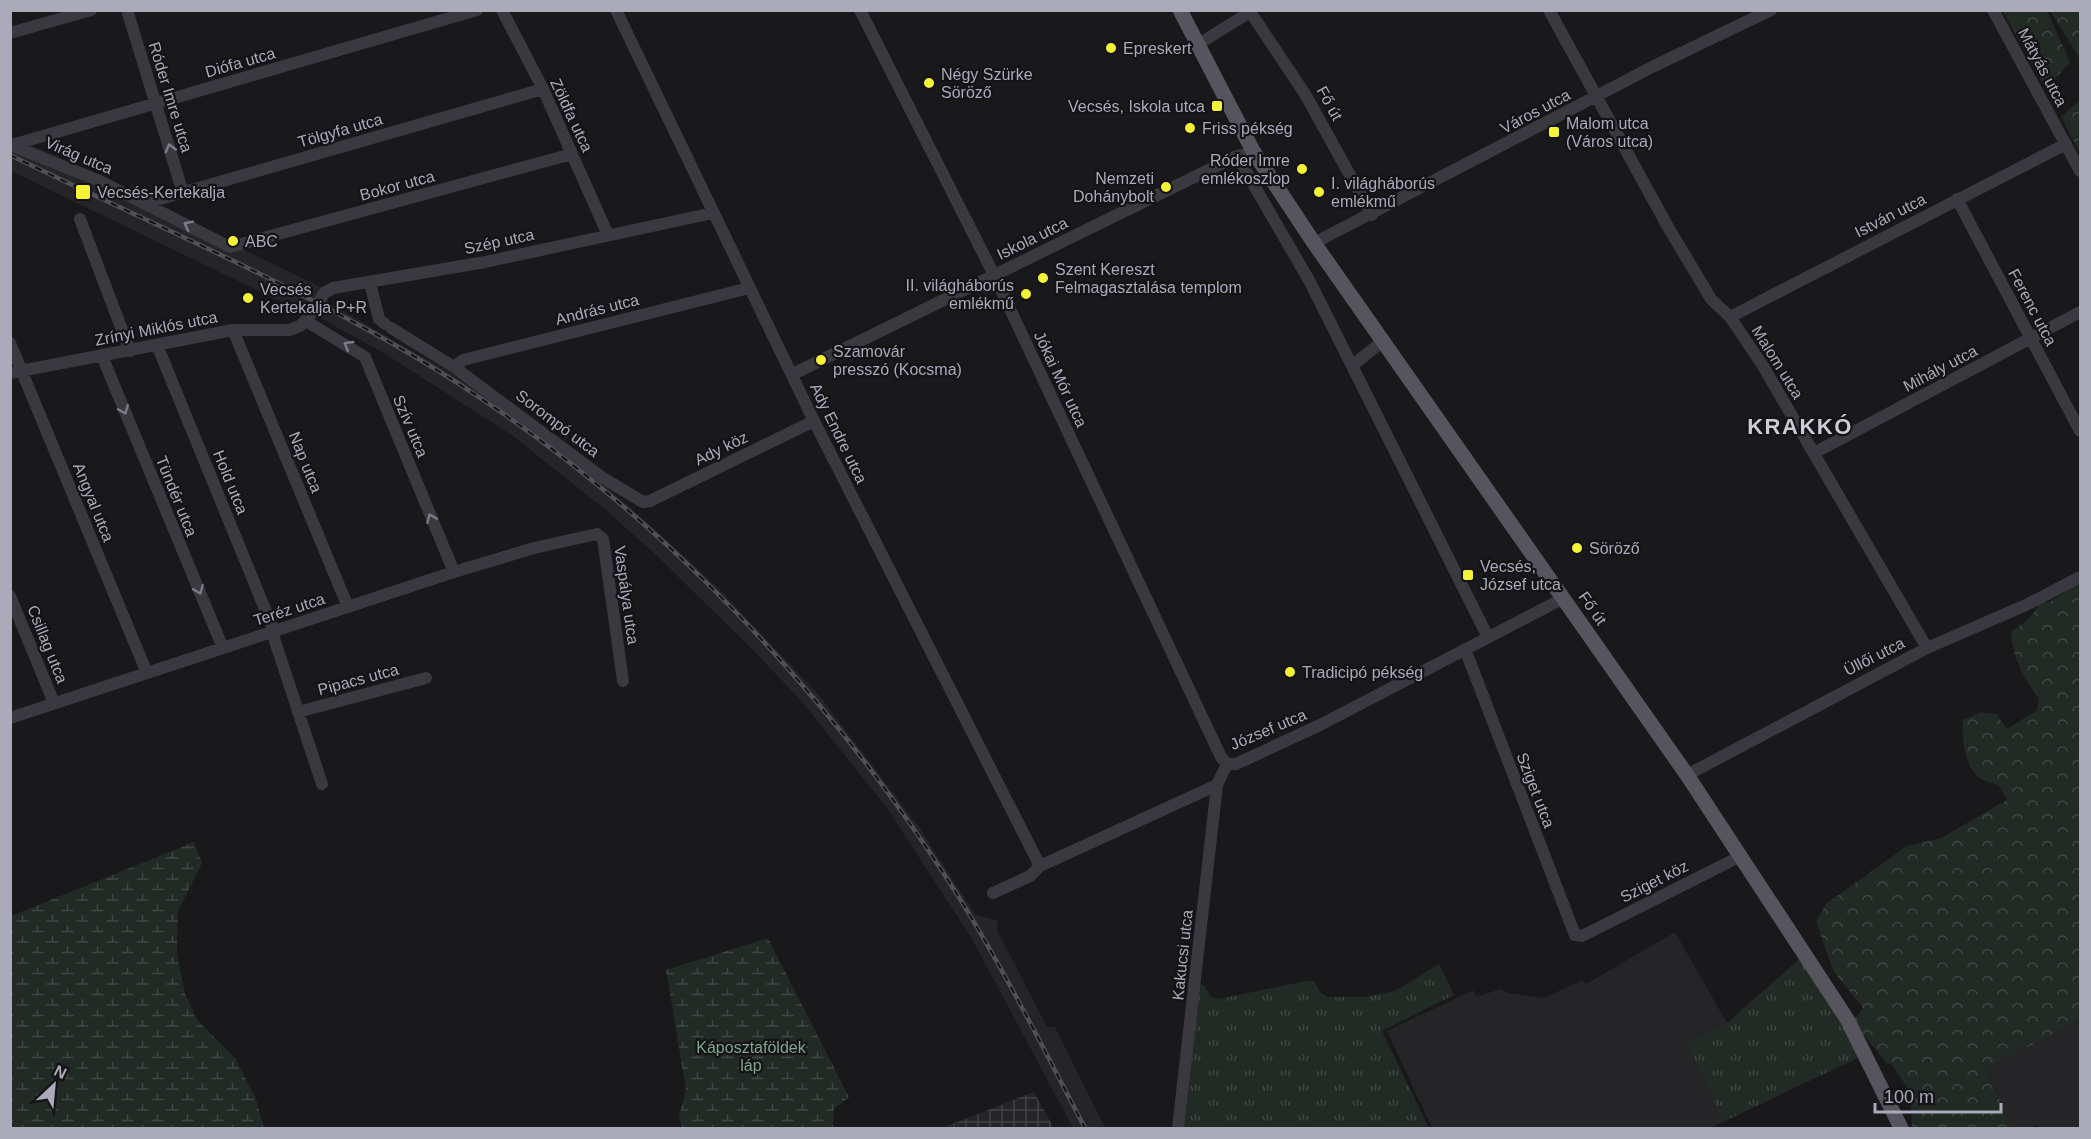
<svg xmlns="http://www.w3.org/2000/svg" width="2091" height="1139" font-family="Arial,sans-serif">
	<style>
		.built { fill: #252427 }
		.industrial { fill: url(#industrial-grid) }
		.grass { fill: url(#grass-tufts) }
		.forest { fill: url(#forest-crowns) }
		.wetland { fill: url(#wetland-marsh) }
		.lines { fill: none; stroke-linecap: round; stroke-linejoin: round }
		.minor { stroke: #3a393f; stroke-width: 12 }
		.major { stroke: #56555e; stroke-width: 15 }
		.rail-casing { stroke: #505058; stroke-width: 4.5 }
		.rail { stroke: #141315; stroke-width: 2; stroke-dasharray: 7; stroke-linecap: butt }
		.oneway { stroke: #7d7d89 }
		.poi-dot { fill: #f4f336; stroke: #141315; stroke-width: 2 }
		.labels { text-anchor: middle; stroke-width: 4.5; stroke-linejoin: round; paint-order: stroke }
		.poi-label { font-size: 16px; fill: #aaaaba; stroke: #141315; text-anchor: start }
		.street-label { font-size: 16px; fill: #aaaaba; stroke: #141315 }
		.park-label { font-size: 16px; fill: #81a58f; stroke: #141315 }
		.district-label { font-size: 22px; font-weight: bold; letter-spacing: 1.5px; fill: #cccbd6; stroke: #141315 }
	</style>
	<defs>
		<pattern id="industrial-grid" width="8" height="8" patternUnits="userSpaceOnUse" patternTransform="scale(1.5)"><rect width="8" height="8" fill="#252427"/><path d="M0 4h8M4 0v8" fill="none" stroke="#424144"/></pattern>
		<pattern id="grass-tufts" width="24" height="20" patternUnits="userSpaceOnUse" patternTransform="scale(1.5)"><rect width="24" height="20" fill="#222a25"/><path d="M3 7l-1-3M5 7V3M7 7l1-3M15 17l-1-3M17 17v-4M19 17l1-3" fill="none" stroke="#3f4643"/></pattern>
		<pattern id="forest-crowns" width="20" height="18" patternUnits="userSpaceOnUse" patternTransform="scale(1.5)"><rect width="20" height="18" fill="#222a25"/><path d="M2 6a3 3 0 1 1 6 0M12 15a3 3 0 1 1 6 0" fill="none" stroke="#3f4643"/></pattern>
		<pattern id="wetland-marsh" width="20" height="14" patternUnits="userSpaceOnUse" patternTransform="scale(1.5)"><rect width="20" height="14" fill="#222a25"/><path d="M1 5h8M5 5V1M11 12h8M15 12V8" fill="none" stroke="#3f4643"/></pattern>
	</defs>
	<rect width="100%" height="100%" fill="#19181a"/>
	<path class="built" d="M28,144l74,32 115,61 104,50 8,16 122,70 67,47 87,66 43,37 70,65 101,107 100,132 56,87 23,7 -1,9 50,97h8l50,101h-32l-101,-189 -85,-131 -84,-105 -49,-52 -98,-96 -49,-44 -94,-75 -131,-84 -60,-33 -24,-9 -287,-139 -1,-26z
		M1675,932l52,91 -41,19 37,80 -13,6h-278l-45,-97 86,-41 4,7 23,-8 8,4 36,5 38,-18 4,4z
		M2080,1020v108h-41l-2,-3 -8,3h-16l-28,-59z"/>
	<path class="industrial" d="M1034,1092l20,36h-112z"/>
	<path class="grass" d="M1805,954l61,100 -143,68 -37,-80 41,-19z
		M1439,964l15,31 -72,36 47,97h-251l18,-144 8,1 7,12 8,2 87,-18h8l6,11 7,5h39l29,-6z"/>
	<path class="forest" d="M2003,11h44l23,51 -15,17 -13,3z
		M2050,11h30v48l-28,-45z
		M2080,100v53l-19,-36z
		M2080,582v438l-95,49 28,59h-101l-1,-22 4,-7 -23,-34 -6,-2 -33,-42 10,-13 -29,-36 -18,-50 10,-18 81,-58 34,-8 66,-38 -8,-14c-5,-3 -13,-4 -18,-7 -16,-10 -20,-42 -18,-59l17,-8 16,2 11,15 30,-19 2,-12c-16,-20 -26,-40 -28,-66l19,-14 11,-16h9z"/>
	<path class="wetland" d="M194,842l8,21 -24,48 -1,43 8,40 13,27 37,37 21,41 8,29h-253v-212z
		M768,938l81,159 -15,12 -1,19h-151l-3,-11 7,-27 -20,-120z"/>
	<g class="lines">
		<path class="minor" d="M127,10l56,183
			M502,10l41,79 65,146
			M616,10l198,411 226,445
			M860,10l134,265 227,482 6,7
			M1249,10l56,84 67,121
			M1549,10l119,217 43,72 19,18 33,49 164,282
			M1993,10l87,161
			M10,33l81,-23
			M1197,45l53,-33
			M10,145l90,36 130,66 342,-93
			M12,145l465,-135
			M1237,156l73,126 178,355
			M1957,199l123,232
			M146,203l397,-114
			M80,219l50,132
			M1314,243l340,-177 117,-56
			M370,283l9,36 6,5
			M1730,317l336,-173
			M306,321l59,36 89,215
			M391,328l63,39 149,111 40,24 7,-1 164,-80
			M233,330l115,277
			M10,343l137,330
			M157,345l117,286
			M102,356l121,292
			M1353,365l30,-24
			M454,367l9,-7 286,-72
			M10,373l223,-43h56l11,-4 14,-15 10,-18 9,-5 152,-26 228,-49
			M793,374l444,-218 7,-1
			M1814,453l266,-141
			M10,596l44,107
			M272,632l50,152
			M1465,649l110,286 7,1 159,-80
			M298,712l128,-34
			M10,718l444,-146 80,-24 63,-14 6,5 20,142
			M1687,775l240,-127 99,-43 54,-28
			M993,893l37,-17 10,-10 177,-81 10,-21h9l84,-39 244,-127
			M1178,1128l39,-343"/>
		<path class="major" d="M1180,10l73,141 61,92 373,532 160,244 54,109"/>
		<g class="rail-casing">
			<path id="rail" d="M10,155c135,66 273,124 402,200 215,127 396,310 532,519 53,81 96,168 141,254"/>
		</g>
		<use href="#rail" class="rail"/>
	</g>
	<defs><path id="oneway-chevron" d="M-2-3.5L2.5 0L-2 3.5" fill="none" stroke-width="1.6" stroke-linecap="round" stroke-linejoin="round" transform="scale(1.5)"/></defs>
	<g class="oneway">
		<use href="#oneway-chevron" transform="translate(170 148) rotate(-106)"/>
		<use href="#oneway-chevron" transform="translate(188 225) rotate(-153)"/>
		<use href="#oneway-chevron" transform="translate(348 345) rotate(-149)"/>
		<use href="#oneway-chevron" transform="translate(124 410) rotate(68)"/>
		<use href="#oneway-chevron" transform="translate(431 518) rotate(-113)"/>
		<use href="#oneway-chevron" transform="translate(199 590) rotate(67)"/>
	</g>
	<g class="poi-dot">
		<circle cx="1111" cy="48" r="6"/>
		<circle cx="929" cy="83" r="6"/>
		<rect x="1211" y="100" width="12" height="12" rx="3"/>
		<circle cx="1190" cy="128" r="6"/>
		<rect x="1548" y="126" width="12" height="12" rx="3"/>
		<circle cx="1302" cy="169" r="6"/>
		<circle cx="1166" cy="187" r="6"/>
		<rect x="75" y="184" width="16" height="16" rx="3"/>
		<circle cx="1319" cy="192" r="6"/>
		<circle cx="233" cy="241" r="6"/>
		<circle cx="1043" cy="278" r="6"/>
		<circle cx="1026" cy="294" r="6"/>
		<circle cx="248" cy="298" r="6"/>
		<circle cx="821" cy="360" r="6"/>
		<circle cx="1577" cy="548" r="6"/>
		<rect x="1462" y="569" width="12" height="12" rx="3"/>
		<circle cx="1290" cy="672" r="6"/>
	</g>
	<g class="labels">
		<g class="poi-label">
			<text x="1123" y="54">Epreskert</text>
			<text x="941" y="80">Négy Szürke<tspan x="941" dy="18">Söröző</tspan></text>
			<text x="1205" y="112" text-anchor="end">Vecsés, Iskola utca</text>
			<text x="1566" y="129">Malom utca<tspan x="1566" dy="18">(Város utca)</tspan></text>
			<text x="1202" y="134">Friss pékség</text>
			<text x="1290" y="166" text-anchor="end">Róder Imre<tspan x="1290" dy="18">emlékoszlop</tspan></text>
			<text x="1154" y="184" text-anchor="end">Nemzeti<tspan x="1154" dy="18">Dohánybolt</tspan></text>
			<text x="1331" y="189">I. világháborús<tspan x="1331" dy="18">emlékmű</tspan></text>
			<text x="97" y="198">Vecsés-Kertekalja</text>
			<text x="245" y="247">ABC</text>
			<text x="1055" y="275">Szent Kereszt<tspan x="1055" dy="18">Felmagasztalása templom</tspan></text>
			<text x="1014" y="291" text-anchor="end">II. világháborús<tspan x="1014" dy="18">emlékmű</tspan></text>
			<text x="260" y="295">Vecsés<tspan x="260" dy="18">Kertekalja P+R</tspan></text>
			<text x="833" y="357">Szamovár<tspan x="833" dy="18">presszó (Kocsma)</tspan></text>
			<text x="1589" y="554">Söröző</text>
			<text x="1480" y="572">Vecsés,<tspan x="1480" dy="18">József utca</tspan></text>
			<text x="1302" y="678">Tradicipó pékség</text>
		</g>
		<g class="street-label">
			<text transform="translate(240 62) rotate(-16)" y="6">Diófa utca</text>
			<text transform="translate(2043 67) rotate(62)" y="6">Mátyás utca</text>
			<text transform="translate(171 97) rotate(73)" y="6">Róder Imre utca</text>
			<text transform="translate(1330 103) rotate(61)" y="6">Fő út</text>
			<text transform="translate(1535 111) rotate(-28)" y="6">Város utca</text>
			<text transform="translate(572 115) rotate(65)" y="6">Zöldfa utca</text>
			<text transform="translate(340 130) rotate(-16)" y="6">Tölgyfa utca</text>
			<text transform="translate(79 155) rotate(23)" y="6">Virág utca</text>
			<text transform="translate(397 185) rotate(-15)" y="6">Bokor utca</text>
			<text transform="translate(1890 215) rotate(-27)" y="6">István utca</text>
			<text transform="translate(1032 238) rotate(-26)" y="6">Iskola utca</text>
			<text transform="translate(499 241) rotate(-12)" y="6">Szép utca</text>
			<text transform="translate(2033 307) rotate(62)" y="6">Ferenc utca</text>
			<text transform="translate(597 309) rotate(-14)" y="6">András utca</text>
			<text transform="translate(156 328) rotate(-11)" y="6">Zrínyi Miklós utca</text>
			<text transform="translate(1778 362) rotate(58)" y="6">Malom utca</text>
			<text transform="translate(1940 368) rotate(-28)" y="6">Mihály utca</text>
			<text transform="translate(1061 379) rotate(65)" y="6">Jókai Mór utca</text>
			<text transform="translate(558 423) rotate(37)" y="6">Sorompó utca</text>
			<text transform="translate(411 426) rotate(67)" y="6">Szív utca</text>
			<text transform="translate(839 433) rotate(64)" y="6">Ady Endre utca</text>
			<text transform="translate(721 448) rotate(-26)" y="6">Ady köz</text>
			<text transform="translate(306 462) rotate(68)" y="6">Nap utca</text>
			<text transform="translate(231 482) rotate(68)" y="6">Hold utca</text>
			<text transform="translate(177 496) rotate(68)" y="6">Tündér utca</text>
			<text transform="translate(94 502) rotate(68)" y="6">Angyal utca</text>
			<text transform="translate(627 595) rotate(82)" y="6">Vaspálya utca</text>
			<text transform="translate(1593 608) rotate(55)" y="6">Fő út</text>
			<text transform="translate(289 609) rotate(-18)" y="6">Teréz utca</text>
			<text transform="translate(48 644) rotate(68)" y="6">Csillag utca</text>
			<text transform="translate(1874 656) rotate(-27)" y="6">Üllői utca</text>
			<text transform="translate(358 679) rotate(-15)" y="6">Pipacs utca</text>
			<text transform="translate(1268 729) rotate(-23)" y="6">József utca</text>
			<text transform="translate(1536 790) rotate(69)" y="6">Sziget utca</text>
			<text transform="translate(1654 881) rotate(-27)" y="6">Sziget köz</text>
			<text transform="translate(1182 955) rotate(-84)" y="6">Kakucsi utca</text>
		</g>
		<g class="park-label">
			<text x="751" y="1053">Káposztaföldek<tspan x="751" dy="18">láp</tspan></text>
		</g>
		<g class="district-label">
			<text x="1800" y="434">KRAKKÓ</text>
		</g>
	</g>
	<rect width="2091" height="1139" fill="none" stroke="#aaaaba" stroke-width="24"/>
	<g transform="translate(54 1085) rotate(26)" stroke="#141315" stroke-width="4.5" paint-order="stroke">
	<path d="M0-4.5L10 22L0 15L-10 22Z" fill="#aaaaba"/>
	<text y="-9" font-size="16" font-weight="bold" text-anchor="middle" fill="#aaaaba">N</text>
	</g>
	<path d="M1875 1103v9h126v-9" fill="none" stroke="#aaaaba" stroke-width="3"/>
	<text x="1884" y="1103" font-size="18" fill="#aaaaba" stroke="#141315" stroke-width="4.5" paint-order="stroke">100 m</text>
</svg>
